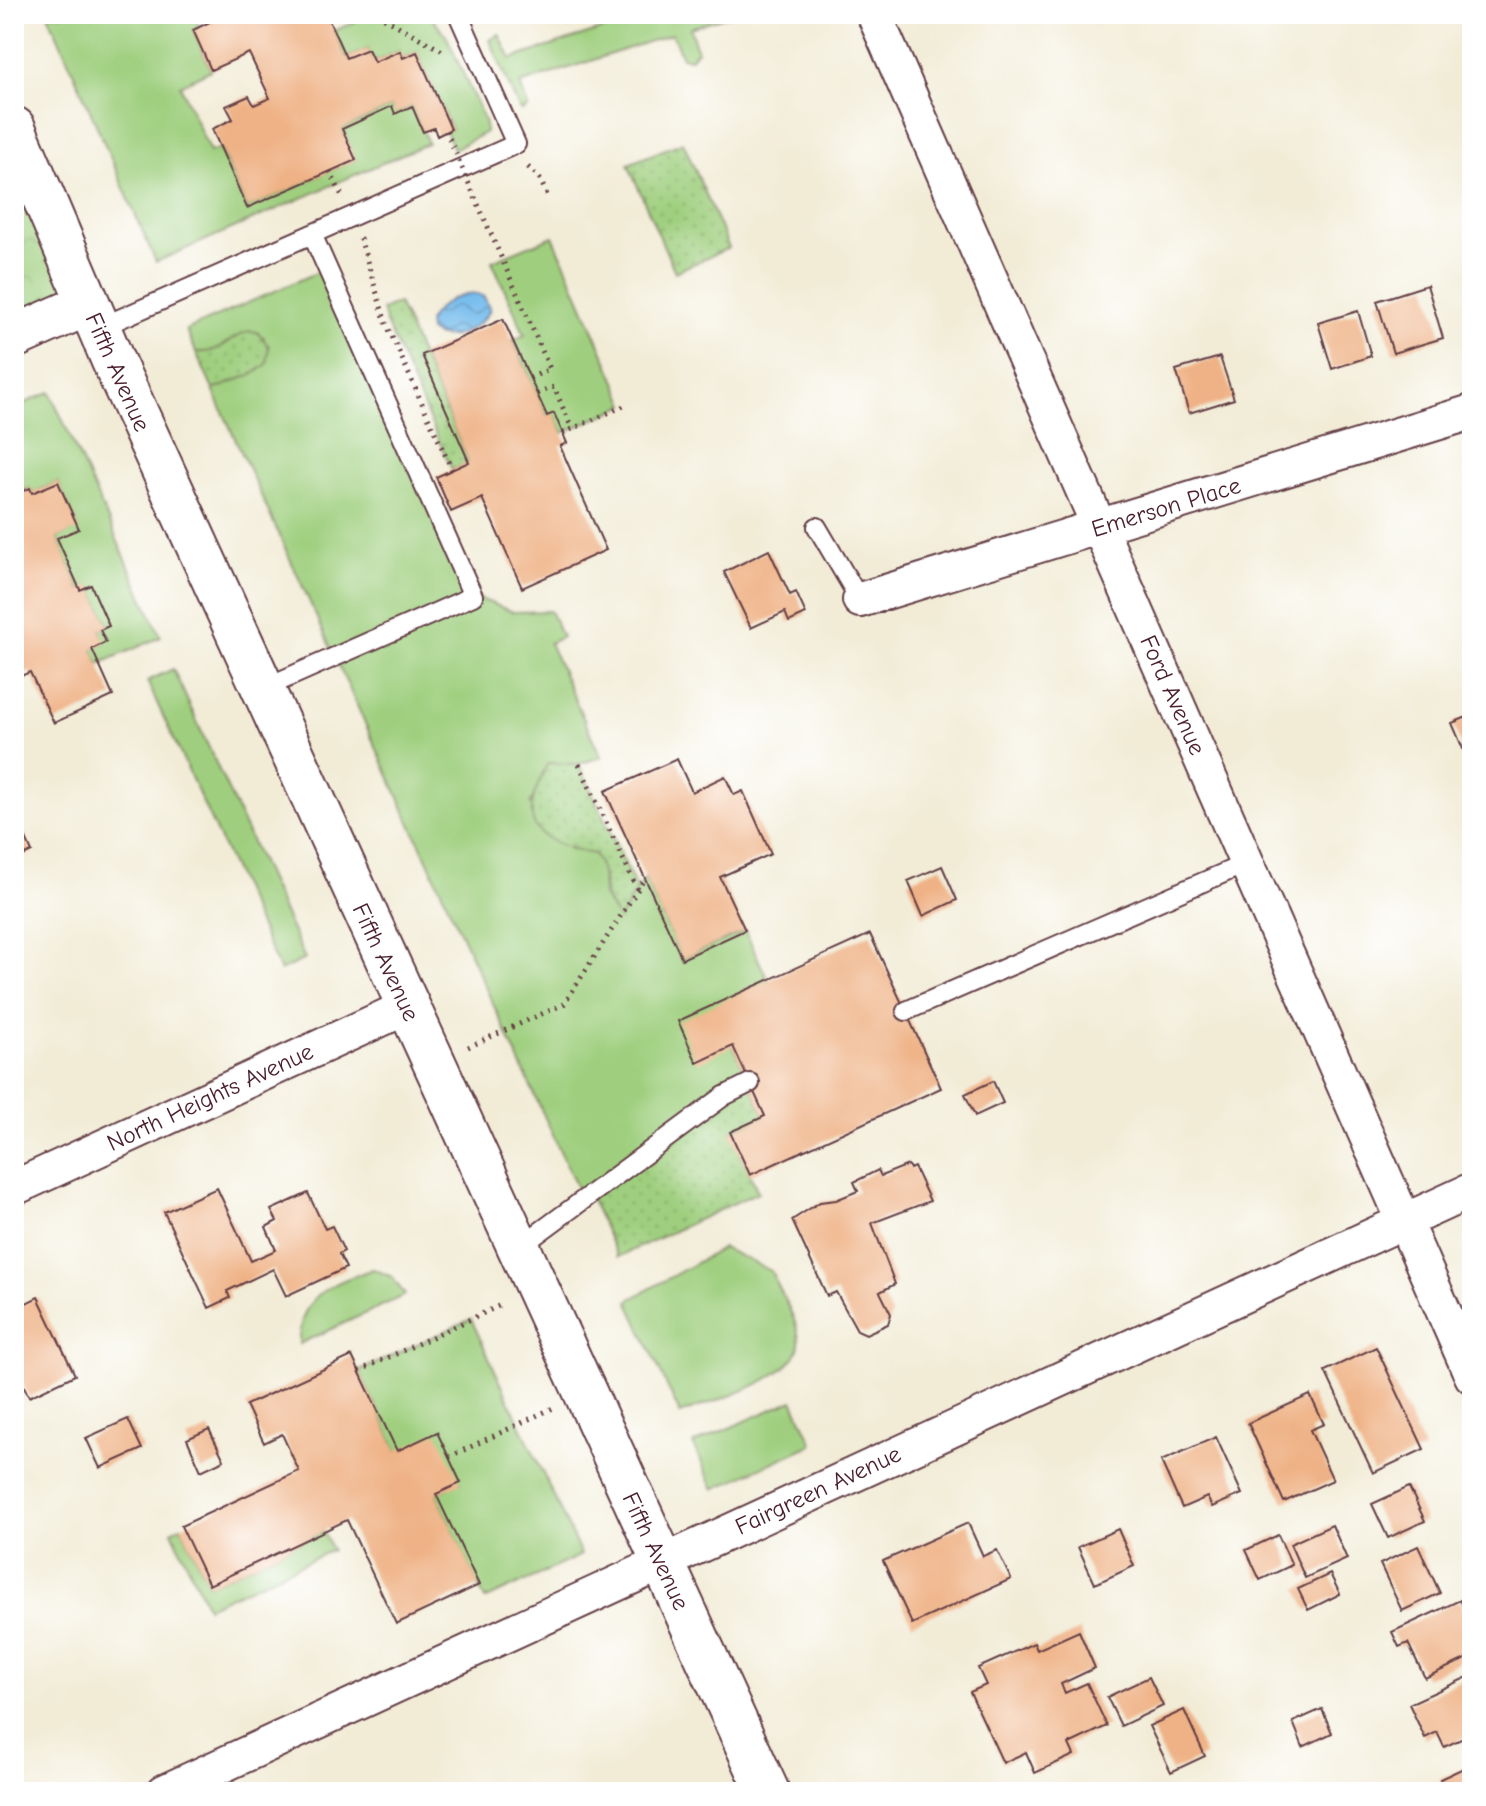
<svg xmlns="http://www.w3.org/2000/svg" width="1486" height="1806" font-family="'Comic Neue',sans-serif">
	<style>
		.grass { fill: #9fcf7e; stroke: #747754; stroke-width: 2 }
		.park { fill: url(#park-crowns); stroke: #747754; stroke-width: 2 }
		.garden { fill: url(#garden-dots); stroke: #747754; stroke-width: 2 }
		.water { fill: url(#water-waves); stroke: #606e8c; stroke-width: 2 }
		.building { fill: #efb286 }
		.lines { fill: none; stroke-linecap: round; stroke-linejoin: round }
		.service-casing { stroke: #633e45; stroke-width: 22 }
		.minor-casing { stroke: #633e45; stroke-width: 38 }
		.tertiary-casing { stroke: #633e45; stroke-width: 46 }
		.path { stroke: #633e45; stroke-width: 5; stroke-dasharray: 2 6; stroke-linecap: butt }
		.service { stroke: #fff; stroke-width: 18 }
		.minor { stroke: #fff; stroke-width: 34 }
		.tertiary { stroke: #fff; stroke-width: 42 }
		.path-bridge { stroke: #633e45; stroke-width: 5; stroke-dasharray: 2 6; stroke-linecap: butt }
		.labels { text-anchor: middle; stroke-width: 6; stroke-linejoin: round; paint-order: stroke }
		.street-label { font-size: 24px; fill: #4a1f2b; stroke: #fff }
	</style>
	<defs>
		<pattern id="park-crowns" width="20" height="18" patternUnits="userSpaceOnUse" patternTransform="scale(2)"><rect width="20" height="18" fill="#9fcf7e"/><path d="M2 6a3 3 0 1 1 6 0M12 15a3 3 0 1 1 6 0" fill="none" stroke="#8ab16d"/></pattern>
		<pattern id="garden-dots" width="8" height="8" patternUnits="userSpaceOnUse" patternTransform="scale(2)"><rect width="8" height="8" fill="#9fcf7e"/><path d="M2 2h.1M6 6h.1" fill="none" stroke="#8ab16d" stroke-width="1.8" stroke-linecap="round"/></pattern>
		<pattern id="water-waves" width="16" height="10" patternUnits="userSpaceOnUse" patternTransform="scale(2)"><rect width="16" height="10" fill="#75bced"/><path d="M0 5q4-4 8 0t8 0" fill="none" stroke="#6298c0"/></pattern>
	</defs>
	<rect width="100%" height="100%" fill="#fff"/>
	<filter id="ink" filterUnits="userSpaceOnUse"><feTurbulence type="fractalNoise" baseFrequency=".0125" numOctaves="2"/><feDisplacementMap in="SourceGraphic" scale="16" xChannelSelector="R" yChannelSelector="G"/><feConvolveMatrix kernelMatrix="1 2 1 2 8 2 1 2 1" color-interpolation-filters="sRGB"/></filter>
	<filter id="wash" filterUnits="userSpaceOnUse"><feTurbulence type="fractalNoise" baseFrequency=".006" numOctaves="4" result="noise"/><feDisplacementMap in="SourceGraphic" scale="32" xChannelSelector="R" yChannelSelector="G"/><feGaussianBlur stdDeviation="1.8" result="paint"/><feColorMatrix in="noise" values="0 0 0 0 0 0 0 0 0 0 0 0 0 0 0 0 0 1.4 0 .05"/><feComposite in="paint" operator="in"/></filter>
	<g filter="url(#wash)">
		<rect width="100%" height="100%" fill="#f2ecd7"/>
		<path class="grass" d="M48,14h146l5,12 -6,4 18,40 -31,15 30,67 10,-4 27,60 108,-48 -13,-31 50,-23 4,7 16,-7 16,37 -272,119z
			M372,14h57l17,21 38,85 2,12 -32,17 -8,-18 5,-2 -34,-77 -14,6 -4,-7 -25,11 -6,-13 -22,9 -12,-27z
			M649,14h84l-43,14 7,22 -7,9 -8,-2 -10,-23 -152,50 8,23 -5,4 -4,-2 -29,-69 9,-6 12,25z
			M553,236l73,169 -63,28 -9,-19 -7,2 -34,-76 12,-5 -33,-74z
			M327,268l146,328 40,16 37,-1 12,26 -13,6 52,114 -22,7h-31l-18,40 39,45 25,5 8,15 1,27 16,22 26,-40 37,81 63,-28 23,49 -35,66 17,37 -167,118 -370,-811 47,-20 4,-33 -14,-6c-21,9 -29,23 -54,21l-10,-22z
			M50,392l111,245 -62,27 -7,-15 13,-6 -5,-13 9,-5 -18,-39 -11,4 -23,-52 21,-10 -20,-46 -26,11 -3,-5 -15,7v-87z
			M173,669l132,290 -25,12 -133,-290z
			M723,1248l48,23c9,21 26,47 28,69 4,38 -90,62 -119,74l-52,-113z
			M373,1269l19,8 13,18 -106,49c-1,-49 32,-60 74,-75z
			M471,1319l110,236 -96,45 -49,-106 24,-12 -63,-31 -38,-80z
			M793,1400l20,44 -99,45 -21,-45z
			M181,1526l28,59 114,-54 9,19 -125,57 -35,-76z"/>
		<path class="park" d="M14,128l74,176 -74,33z"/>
		<path class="garden" d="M683,142l46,106 -54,24 -47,-108z
			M398,303l71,159 -17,8 -66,-147 -4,-13z
			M250,331l7,1 12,14 -2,18 -14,10 -40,16 -17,-38c26,3 31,-15 54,-21z
			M548,763l31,1 58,126 -18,29c-23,-26 -9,-41 -25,-65 -65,-14 -77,-31 -46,-91z
			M750,1083l15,33 -34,16 27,60 -140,65 -29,-62z"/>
		<path class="water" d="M477,294l7,3 6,12c-8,19 -43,37 -61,22l-1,-9c10,-17 29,-30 49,-28z"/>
		<g id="blocks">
			<path class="building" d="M226,14h100l20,44 22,-9 6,13 26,-11 3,7 14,-6 34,77 -14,7 -3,-8 -11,4 -11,-26 -17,8 -3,-8 -50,23 14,31 -109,48 -35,-79 21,-10 -7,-13 23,-10 5,9 16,-7 -21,-45 -38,17 -18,-40z
				M1427,285l16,53 -50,15 -16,-52z
				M1358,311l13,45 -39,13 -14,-46z
				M503,319l44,97 7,-3 13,30 -7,3 46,104 -84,38 -40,-90 -31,14 -15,-35 33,-15 -47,-107z
				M1220,357l14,42 -45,14 -13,-43z
				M58,482l21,47 -22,9 23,52 11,-5 18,41 -9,4 6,12 -14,7 21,47 -59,27 -24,-51 -16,7v-184l16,-7 2,5z
				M769,550l21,45 6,-3 10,22 -17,8 -4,-10 -34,16 -27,-56z
				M1472,715v55l-20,-47z
				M677,759l15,33 33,-16 9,19 9,-4 28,63 -51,23 25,53 -63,29 -77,-168z
				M18,821l14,31 -18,8v-37z
				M942,866l15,34 -34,16 -15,-35z
				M870,934l71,154 -191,87 -20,-43 35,-16 -32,-70 -36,17 -19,-42z
				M993,1081l10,22 -28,13 -10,-22z
				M908,1165l2,4 4,-2 16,34 -58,22 23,61 -15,8 11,22 -3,10 -22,10 -9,-4 -21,-38 -9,4 -35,-76 28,-18 16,-2 22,-9 -4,-9 24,-12 3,6z
				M217,1188l34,73 25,-11 -10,-23 11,-6 -6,-11 37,-17 17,36 7,-3 12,25 -5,3 7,14 -60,28 -13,-27 -46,22 3,7 -21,10 -45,-96z
				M38,1297l37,78 -46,22 -15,-32v-56z
				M1376,1347l48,102 -51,24 -48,-102z
				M352,1356l45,95 40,-19 24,51 -25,11 43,91 -83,39 -49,-104 -138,65 -28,-59 118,-55 -17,-37 -18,9 -18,-38z
				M1310,1395l14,29 -14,6 23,50 -49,22 -36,-79z
				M128,1419l14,30 -42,19 -14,-30z
				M209,1429l15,31 -23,11 -14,-32z
				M1216,1437l26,57 -30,13 -5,-10 -25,11 -21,-47z
				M1409,1487l16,34 -37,17 -16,-34z
				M968,1523l15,33 14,-6 14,29 -99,45 -29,-63z
				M1332,1525l15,34 -42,19 -15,-34z
				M1118,1529l16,37 -39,18 -17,-37z
				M1278,1535l14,30 -32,15 -14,-30z
				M1418,1546l22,47 -38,18 -22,-47z
				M1330,1574l10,20 -32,16 -10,-21z
				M1460,1600l12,25v31l-47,22 -17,-35 -9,4 -7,-15z
				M1079,1631l16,37 -34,16 4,9 22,-10 20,43 -38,18 5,11 -39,18 -9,-21 -23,11 -33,-71 16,-7 -8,-17 56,-25 3,7z
				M1472,1675v59l-28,13 -7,-15 -12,6 -16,-34z
				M1149,1677l14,29 -42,20 -14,-29z
				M1322,1709l10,24 -29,14 -10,-25z
				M1184,1710l21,46 -34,16 -22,-46z
				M1472,1764v28h-26l-6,-13z"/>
		</g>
	</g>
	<g filter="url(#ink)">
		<use href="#blocks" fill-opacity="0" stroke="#633e45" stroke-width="2"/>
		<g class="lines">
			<g class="service-casing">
				<path id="service" d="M99,328l417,-184 -58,-130
					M817,527l43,73
					M262,689l211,-93 -161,-362
					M906,1011l341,-148
					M518,1248l206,-152 26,-13"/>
			</g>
			<g class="minor-casing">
				<path id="minor" d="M874,14l598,1362
					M860,600l612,-188
					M14,1188l393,-181
					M164,1792l1308,-602"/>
			</g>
			<g class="tertiary-casing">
				<path id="tertiary" d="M14,128l99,233 655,1431
					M14,337l74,-33"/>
			</g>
			<path class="path" d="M377,14l69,39
				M528,167l11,10 10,22
				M330,171l12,25
				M360,238l26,85 66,147
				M537,394l17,-7 18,42
				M563,433l63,-28
				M579,764l58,125
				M468,1047l96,-43 81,-126
				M359,1371l144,-67
				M449,1457l104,-49"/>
			<use href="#service" class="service"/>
			<use href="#minor" class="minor"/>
			<use href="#tertiary" class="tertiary"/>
			<path class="path-bridge" d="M446,131l104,238 -20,9"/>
		</g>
	</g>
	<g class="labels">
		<g class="street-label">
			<text transform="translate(118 372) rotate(66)" y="8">Fifth Avenue</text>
			<text transform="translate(1166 507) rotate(-17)" y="8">Emerson Place</text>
			<text transform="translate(1173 695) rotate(66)" y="8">Ford Avenue</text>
			<text transform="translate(386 962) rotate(65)" y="8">Fifth Avenue</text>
			<text transform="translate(210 1097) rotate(-25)" y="8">North Heights Avenue</text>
			<text transform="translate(818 1490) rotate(-25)" y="8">Fairgreen Avenue</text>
			<text transform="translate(656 1551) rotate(65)" y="8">Fifth Avenue</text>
		</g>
	</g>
	<rect width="1486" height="1806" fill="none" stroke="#fff" stroke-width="48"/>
</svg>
